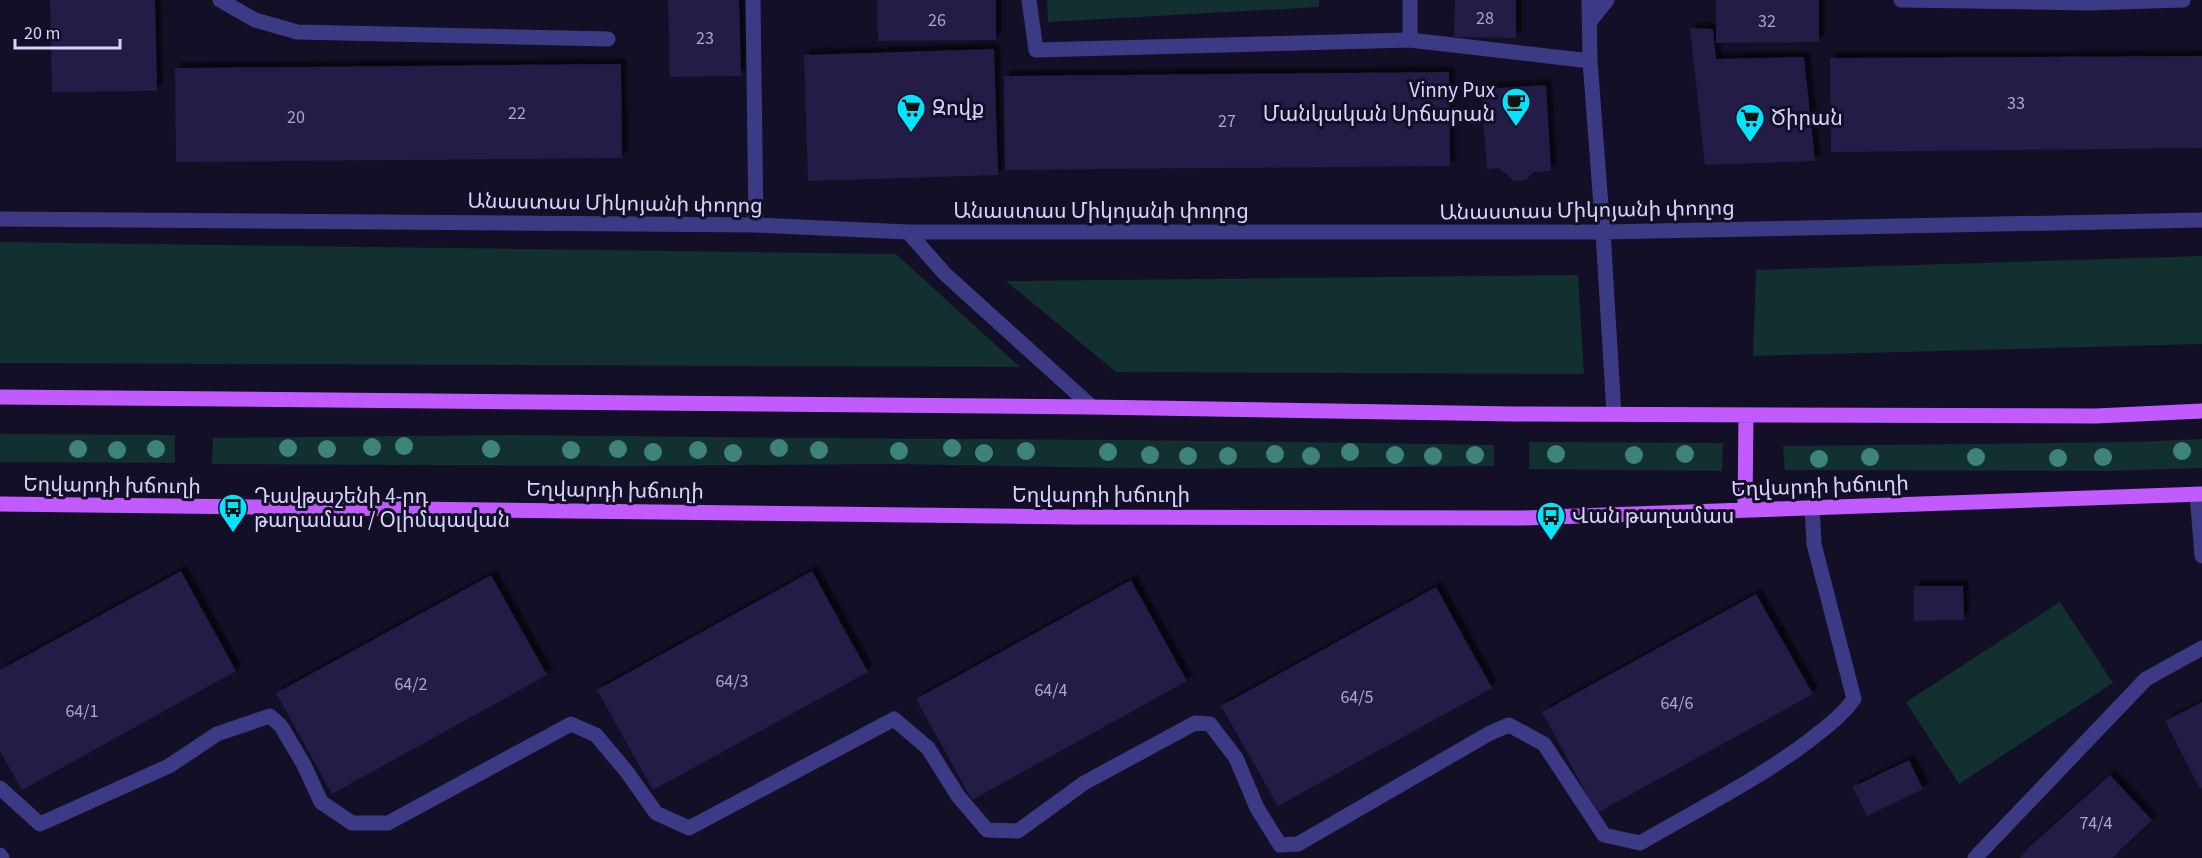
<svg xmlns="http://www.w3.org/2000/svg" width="2202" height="858" font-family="'Source Sans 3','Noto Sans Armenian',sans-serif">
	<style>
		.green { fill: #12302f }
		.building { fill: #241b47; filter: url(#shadow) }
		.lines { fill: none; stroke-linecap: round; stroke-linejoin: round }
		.service { stroke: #3d3a85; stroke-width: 15 }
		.minor { stroke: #3d3a85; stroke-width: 15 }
		.primary { stroke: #c25bff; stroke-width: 15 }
		.tree { fill: #3d827b }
		.labels { text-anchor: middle; stroke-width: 6; stroke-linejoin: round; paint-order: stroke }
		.number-label { font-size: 18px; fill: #aca6d1 }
		.poi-label { font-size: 21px; fill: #d9d4ff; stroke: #130f26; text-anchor: start }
		.street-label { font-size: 21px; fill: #d9d4ff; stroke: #130f26 }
	</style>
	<defs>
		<filter id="shadow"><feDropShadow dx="5.5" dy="-5.5" stdDeviation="1.5" flood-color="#0009"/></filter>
	</defs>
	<rect width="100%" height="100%" fill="#130f26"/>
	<path class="green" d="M1047,0h272v7l-271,15z
		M0,242l896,12 124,113 -1020,-4z
		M2202,256v88l-449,12 3,-86z
		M1578,275l6,99 -468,-2 -110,-91z
		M0,434l175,1v28l-175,-1z
		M513,435c327,4 654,4 981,10v21l-316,3 -284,-5 -264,2 -418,-2 1,-26z
		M2202,439v29l-96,3 -321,-1 -2,-24 351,-4z
		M1529,442l194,1 -1,28 -193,-2z
		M2060,602l53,81 -154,101 -53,-82z"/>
	<path class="building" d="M50,0h105l2,91 -105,1z
		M668,0h71l2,76 -71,1z
		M877,0h119v40l-118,1z
		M1455,0h61v38l-62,-1z
		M1716,0h103v42l-103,1z
		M1690,28l23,1 3,30 88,-2 11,104 -110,4z
		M994,49l4,126 -190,6 -4,-126z
		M2202,56v92l-371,4 -1,-94z
		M621,64l1,94 -446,4 -1,-94z
		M1449,72l1,94 -445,4 -1,-94z
		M1546,85l5,86 -17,1 -8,8 -12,1 -15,-13 -12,1 -6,-80z
		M181,571l55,100 -214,119 -22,-39v-81z
		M812,571l56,101 -215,118 -56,-100z
		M491,575l56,100 -215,119 -56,-101z
		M1131,580l56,101 -215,119 -56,-101z
		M1914,586h49l1,34 -50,1z
		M1436,587l56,101 -214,118 -57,-100z
		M1756,594l57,100 -216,119 -55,-101z
		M2202,702v86l-2,1 -35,-68z
		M1909,760l14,29 -56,27 -14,-29z
		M2110,775l42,45 -40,38h-92l8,-10z"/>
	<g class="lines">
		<path class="service" d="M220,0l35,20 42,12 311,7
			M753,0l3,225
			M1029,0l7,50 374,-10 180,21
			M1589,0l1,61 13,171
			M1901,0l188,3 94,-3
			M1589,23l18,-23
			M1410,40v-40
			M2197,494l5,62
			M0,788l40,36 129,-58 48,-32 53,-18 11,10 23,39 17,37 31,21h36l183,-99 25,11 31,37 29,41 33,15 205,-109 34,29 30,48 29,34 31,1 66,-48 111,-60 15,1 26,34 21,50 23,37 18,-1 192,-111 19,-8 35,19 60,91 36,8c57,-33 117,-63 170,-103 16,-13 32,-24 44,-41l-40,-155 -2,-37
			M1975,858l171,-179 56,-31"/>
		<path class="minor" d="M0,219l756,6 152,7h695l599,-12
			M908,232l37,42 147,133
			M1603,232l11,182
			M0,855l2,3"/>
		<path class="primary" d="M0,397l1092,10 423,7 581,2 106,-5
			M0,504l1072,13 449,1 681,-24
			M1745,509l1,-94"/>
	</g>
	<g class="tree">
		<circle cx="404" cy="446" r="9"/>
		<circle cx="372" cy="447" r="9"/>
		<circle cx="288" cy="448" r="9"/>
		<circle cx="779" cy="448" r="9"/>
		<circle cx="952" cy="448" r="9"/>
		<circle cx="78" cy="449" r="9"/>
		<circle cx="156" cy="449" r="9"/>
		<circle cx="327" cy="449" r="9"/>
		<circle cx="491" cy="449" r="9"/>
		<circle cx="618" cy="449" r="9"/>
		<circle cx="117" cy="450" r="9"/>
		<circle cx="571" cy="450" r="9"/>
		<circle cx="698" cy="450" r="9"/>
		<circle cx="819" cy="450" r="9"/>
		<circle cx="899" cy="451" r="9"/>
		<circle cx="1026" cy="451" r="9"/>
		<circle cx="2182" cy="451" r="9"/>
		<circle cx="653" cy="452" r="9"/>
		<circle cx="1108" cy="452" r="9"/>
		<circle cx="1350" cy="452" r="9"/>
		<circle cx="733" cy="453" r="9"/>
		<circle cx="984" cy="453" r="9"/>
		<circle cx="1275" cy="454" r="9"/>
		<circle cx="1556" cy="454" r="9"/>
		<circle cx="1685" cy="454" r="9"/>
		<circle cx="1150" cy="455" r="9"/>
		<circle cx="1395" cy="455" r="9"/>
		<circle cx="1475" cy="455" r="9"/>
		<circle cx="1634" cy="455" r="9"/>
		<circle cx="1188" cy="456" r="9"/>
		<circle cx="1228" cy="456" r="9"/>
		<circle cx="1311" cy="456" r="9"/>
		<circle cx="1433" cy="456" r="9"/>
		<circle cx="1870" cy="457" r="9"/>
		<circle cx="1976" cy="457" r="9"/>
		<circle cx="2103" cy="457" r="9"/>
		<circle cx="2058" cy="458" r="9"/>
		<circle cx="1819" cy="459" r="9"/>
	</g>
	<defs>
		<g id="cafe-pin" transform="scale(1.5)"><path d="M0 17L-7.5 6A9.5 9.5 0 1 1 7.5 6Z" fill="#00e5ff" stroke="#130f26"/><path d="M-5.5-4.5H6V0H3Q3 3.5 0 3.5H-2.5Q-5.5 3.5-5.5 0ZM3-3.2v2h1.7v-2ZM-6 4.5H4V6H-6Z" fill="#111"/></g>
		<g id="supermarket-pin" transform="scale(1.5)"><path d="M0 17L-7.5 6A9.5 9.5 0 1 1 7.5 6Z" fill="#00e5ff" stroke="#130f26"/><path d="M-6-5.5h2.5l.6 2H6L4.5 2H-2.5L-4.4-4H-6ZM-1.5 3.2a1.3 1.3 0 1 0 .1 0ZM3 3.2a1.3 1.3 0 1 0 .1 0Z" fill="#111"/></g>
		<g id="bus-pin" transform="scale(1.5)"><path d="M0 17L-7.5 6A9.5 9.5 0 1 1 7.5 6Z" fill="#00e5ff" stroke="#130f26"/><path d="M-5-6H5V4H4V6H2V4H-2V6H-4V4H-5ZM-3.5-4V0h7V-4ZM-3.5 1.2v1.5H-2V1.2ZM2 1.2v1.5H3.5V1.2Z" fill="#111"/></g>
	</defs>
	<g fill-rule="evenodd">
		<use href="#cafe-pin" x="1516" y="102"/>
		<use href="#supermarket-pin" x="911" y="108"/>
		<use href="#supermarket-pin" x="1750" y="118"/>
		<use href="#bus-pin" x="233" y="508"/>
		<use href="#bus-pin" x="1551" y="516"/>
	</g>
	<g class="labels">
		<g class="number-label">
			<text x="1485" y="24">28</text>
			<text x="937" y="26">26</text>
			<text x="1767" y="27">32</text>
			<text x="705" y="44">23</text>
			<text x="2016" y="109">33</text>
			<text x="517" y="119">22</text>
			<text x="296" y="123">20</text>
			<text x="1227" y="127">27</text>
			<text x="732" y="687">64/3</text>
			<text x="411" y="690">64/2</text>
			<text x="1051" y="696">64/4</text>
			<text x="1357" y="703">64/5</text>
			<text x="1677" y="709">64/6</text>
			<text x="82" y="717">64/1</text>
			<text x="2096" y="829">74/4</text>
		</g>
		<g class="poi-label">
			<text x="1495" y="97" text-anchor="end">Vinny Pux<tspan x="1495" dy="24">Մանկական Սրճարան</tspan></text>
			<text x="932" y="115">Զովք</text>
			<text x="1771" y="125">Ծիրան</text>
			<text x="254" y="503">Դավթաշենի 4-րդ<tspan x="254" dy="24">թաղամաս / Օլիմպավան</tspan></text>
			<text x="1572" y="523">Վան թաղամաս</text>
		</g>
		<g class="street-label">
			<text transform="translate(615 203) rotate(1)" y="7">Անաստաս Միկոյանի փողոց</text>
			<text transform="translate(1587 210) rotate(-1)" y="7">Անաստաս Միկոյանի փողոց</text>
			<text x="1101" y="218">Անաստաս Միկոյանի փողոց</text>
			<text transform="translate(112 485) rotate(1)" y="7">Եղվարդի խճուղի</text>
			<text transform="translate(1820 486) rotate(-2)" y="7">Եղվարդի խճուղի</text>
			<text transform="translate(615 490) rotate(1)" y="7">Եղվարդի խճուղի</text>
			<text x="1101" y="502">Եղվարդի խճուղի</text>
		</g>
	</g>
	<path d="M15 39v9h105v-9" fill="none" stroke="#d9d4ff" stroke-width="3"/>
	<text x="24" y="39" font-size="18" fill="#d9d4ff" stroke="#130f26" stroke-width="4.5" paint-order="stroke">20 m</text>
</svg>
